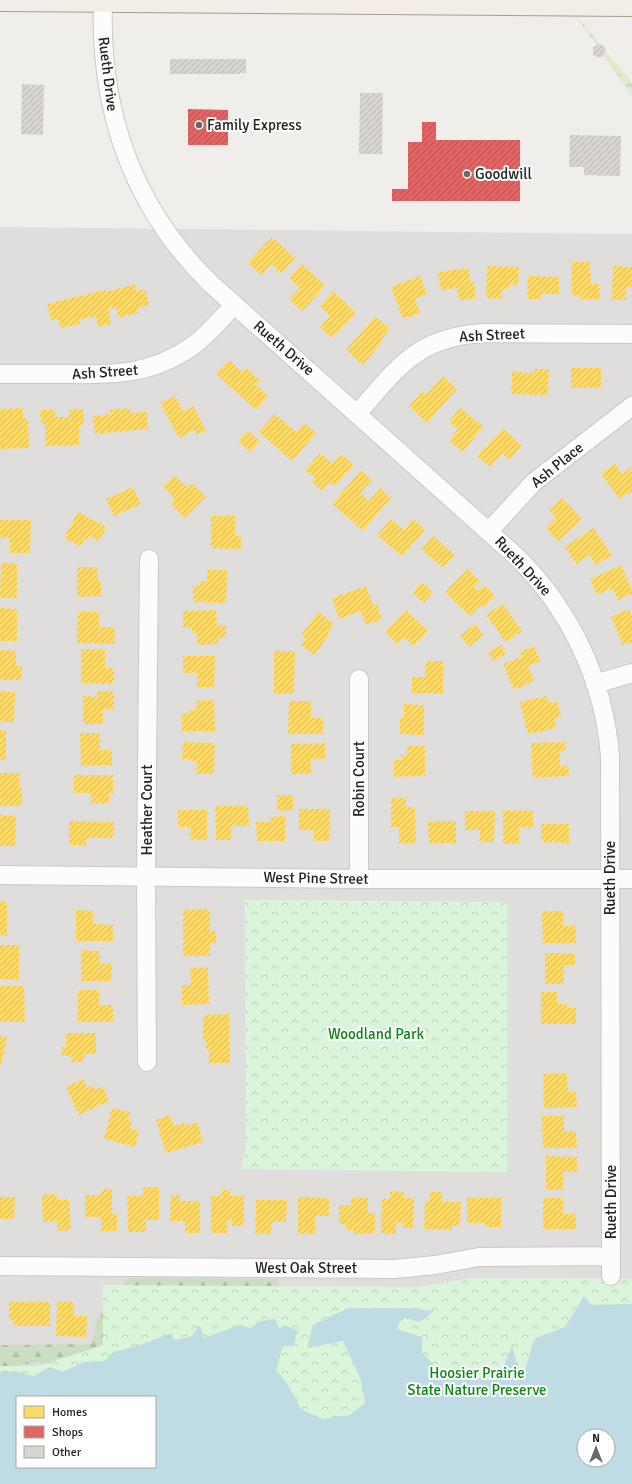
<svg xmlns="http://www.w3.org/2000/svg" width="632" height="1484" font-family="Signika,sans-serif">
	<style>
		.residential { fill: #dfdedc }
		.grass { fill: url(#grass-tufts) }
		.forest { fill: url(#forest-firs) }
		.park { fill: url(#park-crowns); fill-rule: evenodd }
		.water { fill: #bfdbe3; fill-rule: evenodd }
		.homes { fill: url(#homes-hatch) }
		.shops { fill: url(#shops-hatch) }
		.building { fill: url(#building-hatch) }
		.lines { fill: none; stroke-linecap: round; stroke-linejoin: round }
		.minor-casing { stroke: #c9c8c7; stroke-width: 20 }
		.major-casing { stroke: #a79c86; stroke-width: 24 }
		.minor { stroke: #fdfcfc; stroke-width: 18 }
		.major { stroke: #f3ede7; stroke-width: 22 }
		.poi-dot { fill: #6a6968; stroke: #fff; stroke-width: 1.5 }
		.labels { text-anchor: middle; stroke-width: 4; stroke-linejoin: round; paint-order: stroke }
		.street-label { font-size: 15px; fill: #222; stroke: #fff }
		.poi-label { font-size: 15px; fill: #222; stroke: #fff; text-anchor: start }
		.park-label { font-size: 15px; fill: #0c8416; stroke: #fff }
	</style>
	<defs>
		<pattern id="grass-tufts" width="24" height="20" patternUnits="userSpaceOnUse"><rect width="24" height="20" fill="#ddeccb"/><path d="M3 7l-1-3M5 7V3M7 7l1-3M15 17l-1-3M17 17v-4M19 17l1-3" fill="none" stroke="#bdcaae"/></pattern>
		<pattern id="forest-firs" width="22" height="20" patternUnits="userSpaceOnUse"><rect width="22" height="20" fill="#cbdec1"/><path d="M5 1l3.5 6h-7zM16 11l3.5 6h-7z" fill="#aebea6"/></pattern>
		<pattern id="park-crowns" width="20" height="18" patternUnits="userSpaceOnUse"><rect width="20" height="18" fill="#daf5da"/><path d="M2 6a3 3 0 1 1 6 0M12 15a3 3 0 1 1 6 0" fill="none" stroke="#bbd2bb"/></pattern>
		<pattern id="homes-hatch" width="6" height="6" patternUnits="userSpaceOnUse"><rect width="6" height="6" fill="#ffd966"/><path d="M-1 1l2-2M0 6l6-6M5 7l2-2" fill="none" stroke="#daba58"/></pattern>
		<pattern id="shops-hatch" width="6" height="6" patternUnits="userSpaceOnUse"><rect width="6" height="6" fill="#e06666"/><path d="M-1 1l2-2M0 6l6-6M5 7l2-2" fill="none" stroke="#b55454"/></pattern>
		<pattern id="building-hatch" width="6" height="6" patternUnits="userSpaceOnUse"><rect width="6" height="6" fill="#d7d4d2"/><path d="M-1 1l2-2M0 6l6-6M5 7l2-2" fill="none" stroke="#b8b6b4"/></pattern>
	</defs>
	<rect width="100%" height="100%" fill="#f0eeeb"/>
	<path class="residential" d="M0,227l632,7v1045l-160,-1 -53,9 -316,-1v59l-64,21h-39z"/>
	<path class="grass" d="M569,6l63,77v13z"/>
	<path class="forest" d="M127,1278l150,1 6,19 -219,70 -25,-6 -39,7v-24l92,-1 5,-25z"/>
	<path class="park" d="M245,900l262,2v270l-266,-3 5,-24z
		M471,1278l161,1v205h-632v-118h39l64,-21v-60l316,2zM17,1397h138v70h-138zM584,1436h24v24h-24z"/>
	<path class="water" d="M584,1296l7,9 41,-1v180h-632v-112l16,-1 17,5 17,-9 13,5 20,-10 21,-1 10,-9 26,-7 32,-12 1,7 18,-3 9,-12 4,13 36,-13 13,4 4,-7 18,-3 4,10 5,-4 14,6 -5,15h-10l-7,24 11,13 14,26 21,10 28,-4 15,-12 -4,-23 -18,-39 -36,7 6,-23 35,-17h64l22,3 -14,11 -17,-5 -7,12 26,8v16l21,20 55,8 14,-35 10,35 12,-42 31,-12zM17,1397h138v70h-138zM584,1436h24v24h-24z"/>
	<path class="homes" d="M272,237l23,21 -14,15 -10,-9 -10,11 -13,-12z
		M571,262h19l1,22h8l1,15h-20v-4h-8z
		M302,264l23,22 -23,25 -13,-12 11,-11 -11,-10z
		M487,266l32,1 -1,18 -9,-1v5h-7v10l-16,-1z
		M613,266l19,1v20h-6v13h-14z
		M468,268l3,15 3,-1 2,16 -17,2 -2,-12 -16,2 -3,-18z
		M420,276l7,18 -12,5 5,14 -17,6 -12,-32z
		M528,276l31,1v17h-18v5h-14z
		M135,284l1,7 9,-2 4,16 -12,3 1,5 -20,5 -2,-11 -8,2 3,15 -13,3 -2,-11 -17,4 1,4 -20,4 -2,-9 -7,1 -4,-16 58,-14 1,2z
		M333,291l23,22 -24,25 -12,-11 10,-11 -10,-10z
		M375,316l15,13 -9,11 1,2 -19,23 -17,-15z
		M229,360l13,12 4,-4 14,13 -4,4 12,11 -12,14 -40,-36z
		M571,368h30v20h-30z
		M535,369h14l-1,26 -37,-1 1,-22 22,1z
		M443,376l14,13 -30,34 -18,-17 13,-14 4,3z
		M175,396l8,15 10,-5 13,24 -9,5 -3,-5 -15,8 -19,-35z
		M23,408v11h5l1,29 -29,1v-40z
		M130,408v5l17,-1 1,17 -53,5 -2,-18 18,-2 -1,-4z
		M460,408l23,18 -20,26 -14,-11 9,-12 -9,-7z
		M83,409l1,16h-5v20l-34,1v-22h-4l-1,-14h15v7h14v-7z
		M275,414l21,18 8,-9 12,10 -24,28 -33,-29z
		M503,428l19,18 -13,14 -7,-6 -12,13 -13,-11z
		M248,431l12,10 -10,11 -12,-11z
		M320,453l12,11 9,-10 13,11 -19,21 -5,-4 -8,9 -10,-9 3,-4 -10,-8z
		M615,464l7,10 10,-7v24l-13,8 -18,-26z
		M361,470l11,10 -12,13 9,8 11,-13 11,10 -28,33 -31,-27z
		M175,475l12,13 5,-5 14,14 -22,21 -13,-14 4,-5 -12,-13z
		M133,487l8,17 -27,12 -8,-17z
		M562,498l20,21 -24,22 -12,-13 10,-10 -7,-8z
		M78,512l29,15 -8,14 -9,-5 -3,5 -3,-2 -4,7 -16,-8z
		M211,516h24v20h6v13l-30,-1z
		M391,519l13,11 9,-11 12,11 -23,26 -25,-21z
		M0,520h31l-1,33h-20v-15h-10z
		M593,528l19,27 -16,10 -7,-10 -13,9 -11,-17z
		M433,536l22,19 -12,13 -22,-19z
		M1,563h16v35h-17z
		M621,565l11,24v4l-14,7 -5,-12 -16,7 -7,-16z
		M77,567h20l1,14h3v15l-24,1z
		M468,569l12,12 -6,6 4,4 6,-6 11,11 -12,12 -2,-3 -11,11 -25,-24z
		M207,570h20l-1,33 -33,-1v-16h7v-5h7z
		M421,582l12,10 -9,11 -12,-10z
		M366,586l7,19 4,-1 5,15 -16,6 -5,-14 -22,8 -7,-21z
		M503,604l19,27 -16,11 -20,-27z
		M0,608l17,1v32h-17z
		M629,609l3,8v25l-9,3 -12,-28z
		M216,610l1,15h9v13h-8v6l-21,1v-12h-5v-6l-9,1v-17z
		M406,610l22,21 -14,15 -10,-9 -7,7 -12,-12z
		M78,612h21v15h16l-1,17 -37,-1z
		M318,612l16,12 -6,8 2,2 -16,21 -13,-10 5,-6 -5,-4z
		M475,624l9,11 -15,12 -9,-11z
		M501,645l5,9 -13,7 -5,-9z
		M534,646l6,15 -12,5 6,15 -20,9 -11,-26 19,-7 -2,-5z
		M81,649h24v19h9v16l-33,-1z
		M0,650l16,1v15h6l-1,14h-21z
		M274,651h21l-1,43h-20z
		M183,656h32l-1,31h-17v-14h-14z
		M426,661h17v33l-31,-1v-16h13z
		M97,691h17v18h-11v15h-20v-28l14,1z
		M0,692h15l-1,30h-14z
		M547,696l2,7 8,-2 4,16 -7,2 2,9 -28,6 -8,-32z
		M214,700l1,31h-33v-17h7v-4h8l-1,-9z
		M289,701h22v17h12v16h-35z
		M404,704l20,1v30l-24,-1v-16h4z
		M0,730h6v30h-6z
		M80,733h20v17h12v15l-31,1z
		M183,742l32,1 -1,31h-18l1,-13h-7v-2h-8z
		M565,742l1,8 -6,1v15h8l1,10 -36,2 -2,-35z
		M325,743v16h-14v15h-20v-30z
		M407,746h18v30l-31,1v-17h7v-5h6z
		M0,773h20l-1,15h3v18h-22z
		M74,775h39v19h-4v9l-18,1v-11h-17z
		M277,795h16v15l-16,1z
		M391,798h15v9h9l1,36h-17v-16h-8z
		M215,806h33l1,20h-18v14h-15z
		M299,809h31l-1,32h-15v-11h-15z
		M178,810h29v30l-17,-1 1,-12h-13z
		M503,810l30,1v17l-14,-1v17h-16z
		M465,811h30l-1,31h-15l1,-12h-15z
		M0,815l16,1 -1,30h-15z
		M285,816v25h-28l-1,-19h15v-5z
		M69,821l45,1 -1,16h-26l-1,7h-17z
		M436,821h20v22h-27l-1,-21h8z
		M541,824h28v19l-28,-1z
		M0,901l7,1v34l-7,-1z
		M210,909v22h6v12h-6v13h-27v-46z
		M76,910l17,1v13l20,1v16h-37z
		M542,911h21v15h13v17h-33z
		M0,945h19v34h-19z
		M81,950l19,1v12l12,1 -1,17h-30z
		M545,953h30v12h-11v19h-19z
		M208,967l1,37 -27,1v-20h9l-1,-17z
		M0,986h24l1,36h-25z
		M78,990h21v15h14v17h-35z
		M541,992h16v12h10v4h9v16h-35z
		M229,1014l1,49h-21v-13h-3v-10h-3v-25z
		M66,1033h30v21h-12v8h-13v-6h-9v-9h4z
		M0,1036l7,2 -6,27h-1z
		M567,1073l1,19h8l1,15 -33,1 -1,-34z
		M83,1079l4,9 6,-3 2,5 8,-4 6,15 -30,14 -13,-28z
		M112,1108l18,4 -2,8 4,1 -2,8 9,2 -4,16 -31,-8z
		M170,1115l4,11 10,-3 1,3 12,-4 6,20 -37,11 -10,-33z
		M542,1116h22v15h12l1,17h-34z
		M546,1156l31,1v15h-14v18h-17z
		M143,1187h16v33h-13v12h-18l-1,-36h16z
		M101,1189h11v25h5v17h-16v-14h-16v-22h16z
		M221,1190h9v6h14v30h-12v-6h-5v13h-16v-37h10z
		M390,1191l14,1v6h10l-1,30h-10v-5h-7v11h-15l1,-35h8z
		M430,1192h12v10h19l-1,24h-8v4l-28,-1 1,-28h5z
		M57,1194v6l12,-1 2,31 -14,1v-10l-14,1 -1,-27z
		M171,1195h9v6h20v32h-15v-12h-15z
		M0,1197h15l-1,22h-14z
		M298,1197l31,1v18h-14v18h-17z
		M351,1198h17v15h7v20l-22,1v-5h-7v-5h-7v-19h12z
		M467,1198h34v29h-16v-4h-18z
		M543,1198h20v16h13v15h-33z
		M256,1200h31l-1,22h-14l-1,12h-16z
		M57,1301l17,1 -1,14h14l-1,21 -30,-1z
		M9,1302h41v24h-36v-6h-5z"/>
	<path class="shops" d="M188,109l40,1v35h-40z
		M422,122h14v18h84v61h-128v-12h16v-47h14z"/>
	<path class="building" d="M600,44l5,3v7l-5,4 -7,-3v-8z
		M170,59h76v14h-6v1h-70z
		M22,84l22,1 -1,50 -22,-1z
		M360,93h23l-1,61h-23z
		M570,135l51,1 -1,40 -36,-1v-8h-15z"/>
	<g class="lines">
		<g class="minor-casing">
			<path id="minor" d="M103,1c-4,108 29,205 107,282l308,275c53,53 86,123 92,198l1,520
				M0,374c24,0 47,0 71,0 44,1 81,0 120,-27 16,-11 30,-28 43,-42
				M358,413c40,-46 60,-77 127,-80l147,1
				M489,531l45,-49 98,-76
				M595,684l37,-11
				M0,875l359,4h273
				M359,879v-200
				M147,1062l-1,-186 3,-317
				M0,1266l395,3 40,-4 44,-8 132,-1"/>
		</g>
		<g class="major-casing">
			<path id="major" d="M0,0l632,5"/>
		</g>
		<use href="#minor" class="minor"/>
		<use href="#major" class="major"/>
	</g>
	<g class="poi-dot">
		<circle cx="199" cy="125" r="4"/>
		<circle cx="467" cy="174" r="4"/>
	</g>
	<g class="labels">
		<g class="street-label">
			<text transform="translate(108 74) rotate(83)" y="5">Rueth Drive</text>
			<text transform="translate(492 335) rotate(-3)" y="5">Ash Street</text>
			<text transform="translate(284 348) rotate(41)" y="5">Rueth Drive</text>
			<text transform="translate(105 372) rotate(-4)" y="5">Ash Street</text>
			<text transform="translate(557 465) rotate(-39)" y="5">Ash Place</text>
			<text transform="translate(523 566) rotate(47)" y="5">Rueth Drive</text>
			<text transform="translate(359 779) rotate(-90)" y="5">Robin Court</text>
			<text transform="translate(147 810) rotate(-90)" y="5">Heather Court</text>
			<text transform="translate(316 878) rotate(1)" y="5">West Pine Street</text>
			<text transform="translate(610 878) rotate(-90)" y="5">Rueth Drive</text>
			<text transform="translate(611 1202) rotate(-90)" y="5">Rueth Drive</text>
			<text x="306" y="1273">West Oak Street</text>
		</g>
		<g class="poi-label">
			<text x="207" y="130">Family Express</text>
			<text x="475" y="179">Goodwill</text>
		</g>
		<g class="park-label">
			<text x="376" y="1039">Woodland Park</text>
			<text x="477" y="1378">Hoosier Prairie<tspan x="477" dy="17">State Nature Preserve</tspan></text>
		</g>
	</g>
	<rect x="16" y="1396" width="140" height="72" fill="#ffffff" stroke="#a7a7a7"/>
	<rect x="24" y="1406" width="20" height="12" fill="#ffd966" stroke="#a7a7a7"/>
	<text x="52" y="1416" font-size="12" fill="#222222">Homes</text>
	<rect x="24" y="1426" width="20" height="12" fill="#e06666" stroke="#a7a7a7"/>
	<text x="52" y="1436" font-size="12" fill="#222222">Shops</text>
	<rect x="24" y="1446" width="20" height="12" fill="#d7d4d2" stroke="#a7a7a7"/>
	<text x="52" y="1456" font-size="12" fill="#222222">Other</text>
	<g transform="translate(596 1448)"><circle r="19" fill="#ffffff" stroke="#a7a7a7"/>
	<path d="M0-3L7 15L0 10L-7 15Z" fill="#6a6968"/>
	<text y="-6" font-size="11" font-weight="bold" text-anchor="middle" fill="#222222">N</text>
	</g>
</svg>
